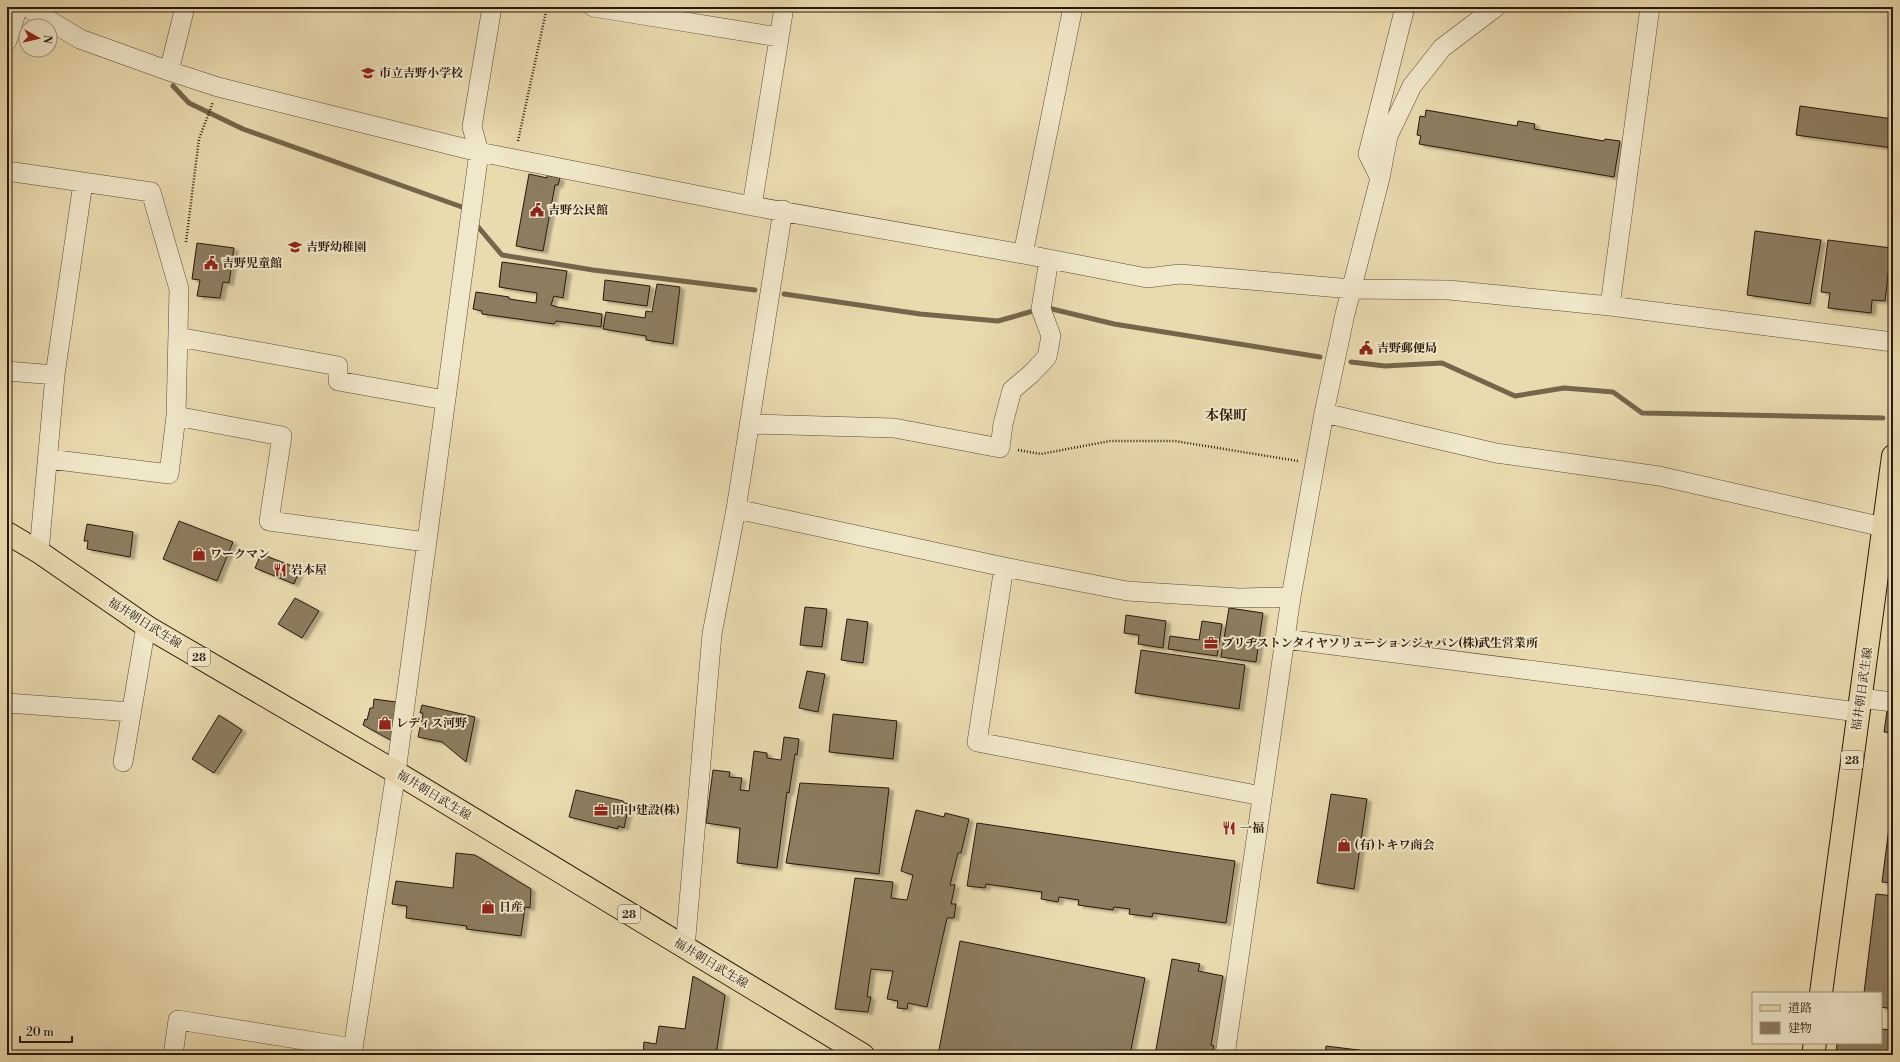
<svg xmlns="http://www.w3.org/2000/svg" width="1900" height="1062" font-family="'Libre Bodoni','Noto Serif JP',serif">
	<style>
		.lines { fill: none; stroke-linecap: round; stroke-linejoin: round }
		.stream { stroke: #75654b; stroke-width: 5 }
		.building { fill: #8d7d60; stroke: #28180a; filter: url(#shadow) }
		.minor-casing { stroke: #584933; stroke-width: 20 }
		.major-casing { stroke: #28180a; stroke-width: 24 }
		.path { stroke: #28180a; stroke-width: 2.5; stroke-dasharray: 1 2; stroke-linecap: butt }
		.minor { stroke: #f1e8cb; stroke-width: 19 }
		.major { stroke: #eadbaf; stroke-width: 22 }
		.labels { text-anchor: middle; stroke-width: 4; stroke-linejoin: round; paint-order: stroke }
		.shield { fill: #f1e8cb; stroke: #645644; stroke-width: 1 }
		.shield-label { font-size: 11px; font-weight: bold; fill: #28180a }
		.poi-label { font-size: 12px; font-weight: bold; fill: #28180a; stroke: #f1e8cb; text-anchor: start }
		.street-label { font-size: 12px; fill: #28180a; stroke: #f1e8cb }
		.quarter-label { font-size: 14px; font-weight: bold; fill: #28180a; stroke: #f1e8cb }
	</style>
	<defs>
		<filter id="shadow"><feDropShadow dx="4.5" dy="2.5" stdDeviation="1" flood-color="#0004"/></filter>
	</defs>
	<rect width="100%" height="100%" fill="#eadbaf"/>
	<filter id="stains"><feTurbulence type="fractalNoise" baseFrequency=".005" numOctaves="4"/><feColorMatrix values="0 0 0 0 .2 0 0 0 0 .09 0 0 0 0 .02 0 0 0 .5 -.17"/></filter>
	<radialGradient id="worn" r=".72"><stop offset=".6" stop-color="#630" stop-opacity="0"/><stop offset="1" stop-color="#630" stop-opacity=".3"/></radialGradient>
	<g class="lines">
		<path class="stream" d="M173,86l16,17 54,26 219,78 4,4
			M474,222l28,33 91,15 162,20
			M784,294l136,20 78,7 35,-10
			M1048,308l66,16 206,33
			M1351,362l34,4 57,-3 73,33 49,-8 49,4 29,21 241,5"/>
	</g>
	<path class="building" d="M1800,106l93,13v29l-97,-13z
		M1426,110l91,16 1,-5 17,3 -1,5 70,12 1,-2 15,2 -6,36 -195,-33 2,-8 -4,-1 3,-19 5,1z
		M529,174l18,4v-3l13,3 -2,7h-3l-12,66 -27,-5z
		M1755,231l66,9 -11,64 -63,-9z
		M1828,240l63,8 -6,53 -13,-1 -1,13 -43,-5 2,-15 -9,-1z
		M197,243l37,5 -5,35 -6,-1 -3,16 -23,-2 3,-16 -8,-1z
		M502,262l65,9 -4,27 -9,-2 -3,9 6,2 45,7 -1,13 -45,-6 -2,3 -72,-10v-3l-9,-2 3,-17 33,5v2l27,4 1,-10 -38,-6z
		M605,280l45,6 -3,20 -44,-6z
		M657,284l23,3 -7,57 -27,-4v-4l-43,-7 3,-17 39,6 1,-7 6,1z
		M179,521l54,21 -16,39 -54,-22z
		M87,524l46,8 -3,25 -43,-8 1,-8h-4z
		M261,554l39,15 -6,15 -39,-16z
		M295,598l24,13 -17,27 -24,-14z
		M805,607l22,2 -5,38 -22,-2z
		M1229,608l34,5 -7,49 -35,-5z
		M1126,615l40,6 -3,27 -25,-4 1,-9 -15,-2z
		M847,619l21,3 -5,41 -22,-3z
		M1202,621l20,3 -5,32 -49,-7 2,-13 29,4z
		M1141,650l104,15 -6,44 -104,-16z
		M807,671l18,3 -7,38 -19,-4z
		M374,699l22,3 -4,39 -29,-16 2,-6 2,1 3,-12h3z
		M422,705l53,12 -9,45 -24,-20 -24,-5 5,-24h-3z
		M1887,711l6,1v21l-9,-1z
		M833,714l64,7 -4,38 -64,-7z
		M219,715l23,15 -28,43 -22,-14z
		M784,737l15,2 -2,16 -2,-1 -6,39 -2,-1 -10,76 -40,-5 3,-35 -34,-5 7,-53 17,2 -1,5 13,1 -2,12 9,1 5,-40 13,2v5l14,2z
		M800,783l89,5 -10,86 -93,-11z
		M576,790l47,11 1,2 5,1 -5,24 -6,-2v3l-49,-12z
		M1331,794l36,5 -13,90 -37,-6z
		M1893,797v86l-11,-1z
		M916,810l28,7 1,-4 24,6 -8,34h-3l-8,32h5l-4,19h5l-2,14h-7l-20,89 -19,-4 -1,6 -10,-1 1,-7 -11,-2 6,-28 -22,-2 -4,28h4l-3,15 -33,-3 20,-131 38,4 -2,16 16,2 6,-25 -12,-4z
		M977,823l258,38 -9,62 -73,-10 -1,4 -23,-3 1,-5 -16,-2 -1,3 -35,-5 1,-5 -20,-3 -1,5 -17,-3 1,-7 -56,-8 -1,4 -18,-2z
		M456,853l19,2 56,34 -1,19 -5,-1 -4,29 -55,-7 1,-3 -61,-8 1,-12 -15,-2 4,-23 57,7z
		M1876,894l17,2v113l-12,-2v-14h-17z
		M960,941l185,37 -15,77h-192z
		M1172,959l28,5 -2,7 25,5 -12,69 3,1 -2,9h-57z
		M693,976l32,19 -9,60h-73l1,-13 12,2 3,-18 26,3z
		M1881,1029l12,1v25h-57l1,-12h44z
		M1326,1046l73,9h-74z"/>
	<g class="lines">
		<g class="minor-casing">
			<path id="minor" d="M27,7l53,32 89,32 49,16 261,65 273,54 271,48 124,24 33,-4 172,15 97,1 161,16 283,36
				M593,7l186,30
				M7,41l11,-34
				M169,71l16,-64
				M7,171l144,21 28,97 -3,127 -7,58 -120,-15
				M1380,178l-12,-24 37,-147
				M752,206l32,-199
				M1023,254l50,-247
				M1610,306l40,-299
				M178,337l160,29v15l107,19
				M7,371l48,4
				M1324,413l172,40 163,23 224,51
				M176,416l106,20 -13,85 157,21
				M749,424l145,4 106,20 3,-24 9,-34 19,-16 16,-17 4,-21 -10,-27 8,-50
				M736,509l268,58 123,24 112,7 52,-1
				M39,552l16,-177 28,-192
				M1004,567l-27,175 285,54
				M1285,639l573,73
				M1860,698l33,4
				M7,703l124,9
				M123,762l23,-136
				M685,948l27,-314 24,-125 47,-299
				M173,1055l5,-35 175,28
				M352,1055l44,-283 83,-620 -7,-25 20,-120
				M1225,1055l66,-458 33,-184 21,-99 35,-136 8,-42 24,-50 30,-38 54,-41"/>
		</g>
		<g class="major-casing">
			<path id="major" d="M7,533l32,19 110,76 235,137 479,290
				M1821,993l72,-537
				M1813,1055l2,-12"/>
		</g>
		<path class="path" d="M518,141l29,-134
			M186,242l13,-103 14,-37
			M1018,450l23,4 69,-13h65l123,20"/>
		<use href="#minor" class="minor"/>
		<use href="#major" class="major"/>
	</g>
	<defs>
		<g id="school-bare" transform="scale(1.08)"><path d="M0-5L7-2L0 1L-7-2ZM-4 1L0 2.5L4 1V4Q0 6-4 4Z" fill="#8f2418" stroke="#f1e8cb" stroke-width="2.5" paint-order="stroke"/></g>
		<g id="civic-bare" transform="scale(1.08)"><path d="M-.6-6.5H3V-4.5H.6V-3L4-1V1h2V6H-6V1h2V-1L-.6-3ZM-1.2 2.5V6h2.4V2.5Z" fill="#8f2418" stroke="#f1e8cb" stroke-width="2.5" paint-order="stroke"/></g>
		<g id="shop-bare" transform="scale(1.08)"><path d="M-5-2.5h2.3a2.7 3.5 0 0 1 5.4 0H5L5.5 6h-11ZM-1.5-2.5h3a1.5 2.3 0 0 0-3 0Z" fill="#8f2418" stroke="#f1e8cb" stroke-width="2.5" paint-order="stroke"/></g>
		<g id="restaurant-bare" transform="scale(1.08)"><path d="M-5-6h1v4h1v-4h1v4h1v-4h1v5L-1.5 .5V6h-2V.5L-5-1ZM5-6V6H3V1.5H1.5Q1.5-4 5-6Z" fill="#8f2418" stroke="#f1e8cb" stroke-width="2.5" paint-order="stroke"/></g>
		<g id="office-bare" transform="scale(1.08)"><path d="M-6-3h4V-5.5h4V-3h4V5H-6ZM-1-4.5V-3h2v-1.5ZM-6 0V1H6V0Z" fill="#8f2418" stroke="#f1e8cb" stroke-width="2.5" paint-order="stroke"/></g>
	</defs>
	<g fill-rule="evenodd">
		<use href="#school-bare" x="368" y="73"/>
		<use href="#civic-bare" x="537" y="210"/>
		<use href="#school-bare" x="295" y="247"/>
		<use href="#civic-bare" x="211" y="263"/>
		<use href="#civic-bare" x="1366" y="348"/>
		<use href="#shop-bare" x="199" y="554"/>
		<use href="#restaurant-bare" x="280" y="570"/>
		<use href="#office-bare" x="1211" y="643"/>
		<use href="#shop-bare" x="385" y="723"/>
		<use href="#office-bare" x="601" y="810"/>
		<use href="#restaurant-bare" x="1229" y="828"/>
		<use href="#shop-bare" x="1344" y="845"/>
		<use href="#shop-bare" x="488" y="907"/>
	</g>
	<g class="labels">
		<g class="shield">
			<rect x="188" y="648" width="22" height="18" rx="3"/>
			<rect x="1841" y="751" width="22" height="18" rx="3"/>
			<rect x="618" y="905" width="22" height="18" rx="3"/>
		</g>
		<g class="shield-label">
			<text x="199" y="661">28</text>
			<text x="1852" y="764">28</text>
			<text x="629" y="918">28</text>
		</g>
		<g class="poi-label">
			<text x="379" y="77">市立吉野小学校</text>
			<text x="548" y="214">吉野公民館</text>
			<text x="306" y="251">吉野幼稚園</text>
			<text x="222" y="267">吉野児童館</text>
			<text x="1377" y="352">吉野郵便局</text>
			<text x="210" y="558">ワークマン</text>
			<text x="291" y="574">岩本屋</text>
			<text x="1222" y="647">ブリヂストンタイヤソリューションジャパン(株)武生営業所</text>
			<text x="396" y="727">レディス河野</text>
			<text x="612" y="814">田中建設(株)</text>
			<text x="1240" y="832">一福</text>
			<text x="1355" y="849">(有)トキワ商会</text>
			<text x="499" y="911">日産</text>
		</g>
		<g class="street-label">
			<text transform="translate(145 623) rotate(32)" y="4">福井朝日武生線</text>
			<text transform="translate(1862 689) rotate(-82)" y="4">福井朝日武生線</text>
			<text transform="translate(434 795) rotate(31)" y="4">福井朝日武生線</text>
			<text transform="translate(711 963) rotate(31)" y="4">福井朝日武生線</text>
		</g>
		<g class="quarter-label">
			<text x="1226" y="420">本保町</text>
		</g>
	</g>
	<rect width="1900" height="1062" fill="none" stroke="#eadbaf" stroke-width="24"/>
	<rect x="8" y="8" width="1884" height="1046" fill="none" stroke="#28180a" stroke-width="2"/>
	<rect x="12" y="12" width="1876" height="1038" fill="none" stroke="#28180a"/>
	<rect x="1752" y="992" width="130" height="52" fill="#f1e8cb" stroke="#a1957e"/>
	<rect x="1760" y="1005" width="20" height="6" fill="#eadbaf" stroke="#a1957e"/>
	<text x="1788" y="1012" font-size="12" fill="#28180a">道路</text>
	<rect x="1760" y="1022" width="20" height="12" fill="#8d7d60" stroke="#a1957e"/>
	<text x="1788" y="1032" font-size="12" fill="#28180a">建物</text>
	<g transform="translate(38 38) rotate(98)"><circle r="19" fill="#f1e8cb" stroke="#a1957e"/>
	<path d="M0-3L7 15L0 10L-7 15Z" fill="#8f2418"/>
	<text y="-6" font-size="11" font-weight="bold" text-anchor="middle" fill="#28180a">N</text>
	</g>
	<path d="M20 1036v6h52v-6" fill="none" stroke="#28180a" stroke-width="2"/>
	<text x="26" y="1036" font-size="12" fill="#28180a" stroke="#f1e8cb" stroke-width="3" paint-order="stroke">20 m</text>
	<rect width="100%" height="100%" filter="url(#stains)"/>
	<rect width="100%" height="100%" fill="url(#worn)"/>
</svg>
